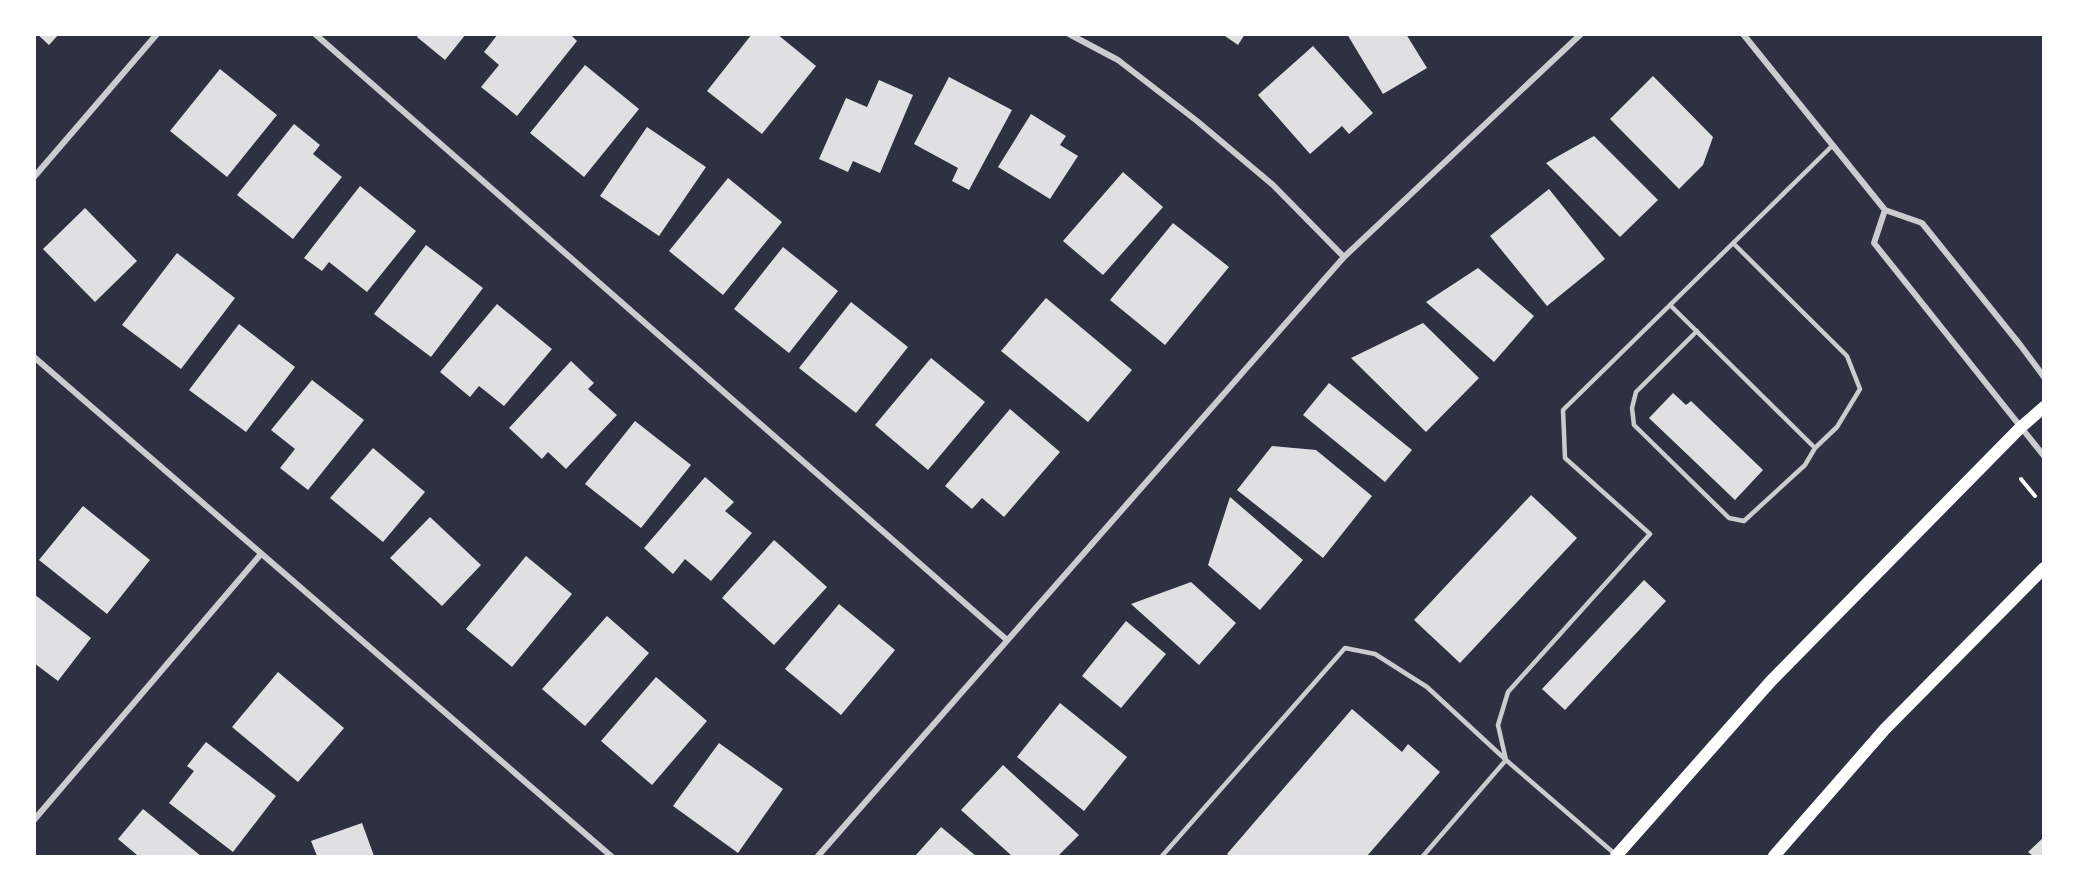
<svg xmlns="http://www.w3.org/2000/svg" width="2078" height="891" font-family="'Nunito Sans',sans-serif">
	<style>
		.building { fill: #e0e0e3 }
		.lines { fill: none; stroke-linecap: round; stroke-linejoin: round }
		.path { stroke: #fff; stroke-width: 4 }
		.service { stroke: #caccd0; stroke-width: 4.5 }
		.minor { stroke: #caccd0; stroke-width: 6 }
		.secondary { stroke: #fff; stroke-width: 12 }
	</style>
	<rect width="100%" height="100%" fill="#2d3142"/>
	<path class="building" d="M37,34h22l-10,11z
		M419,34h47l-21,26 -28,-23z
		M498,34h72l7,7 -60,75 -36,-29 18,-22 -15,-13z
		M752,34h25l39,32 -54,68 -55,-43z
		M1222,34h23l-7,11z
		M1347,34h59l21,34 -44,26z
		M1313,46l60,67 -24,21 -7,-8 -32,28 -52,-59z
		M585,65l54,44 -55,68 -54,-44z
		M220,69l57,46 -50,62 -57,-46z
		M1653,76l60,61 -10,28 -24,24 -69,-70z
		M949,77l63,33 -43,80 -17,-9 6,-13 -44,-24z
		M879,80l34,15 -33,78 -27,-12 -5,11 -29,-13 27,-61 21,9z
		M1031,114l35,22 -6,9 18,11 -28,43 -52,-32z
		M294,124l26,21 -7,9 29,23 -49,62 -56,-44z
		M647,127l59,40 -47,69 -59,-40z
		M1594,136l64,64 -38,37 -74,-74z
		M1123,172l40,35 -60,68 -40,-34z
		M728,178l54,44 -59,73 -54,-44z
		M360,186l56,45 -49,61 -38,-30 -7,9 -18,-13z
		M1549,189l56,70 -58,47 -57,-70z
		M85,208l52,53 -42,41 -52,-53z
		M1173,223l56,44 -64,78 -55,-45z
		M426,245l57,43 -52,69 -57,-43z
		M783,247l55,44 -49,62 -55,-44z
		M177,253l58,45 -54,71 -59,-44z
		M1478,268l56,48 -40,46 -68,-60z
		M1046,298l86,72 -44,52 -87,-71z
		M851,302l57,45 -52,66 -57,-45z
		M497,304l55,45 -48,57 -25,-20 -9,11 -30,-25z
		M1423,323l56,55 -53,54 -75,-74z
		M239,324l56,43 -49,65 -57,-42z
		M931,358l54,44 -57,68 -53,-45z
		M571,361l23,22 -6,6 29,26 -51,54 -18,-17 -6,7 -33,-31z
		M312,380l52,40 -56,70 -28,-22 15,-19 -24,-19z
		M1329,383l83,67 -27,32 -82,-67z
		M1673,393l13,12 5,-4 72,69 -28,30 -86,-82z
		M1010,409l50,43 -56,65 -22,-19 -10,11 -27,-23z
		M635,421l56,44 -50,63 -56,-44z
		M1272,446l44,4 56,46 -49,62 -86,-68z
		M373,448l52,44 -42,50 -53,-44z
		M705,477l29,25 -9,9 27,22 -41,48 -26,-22 -12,15 -29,-26z
		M1531,495l46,43 -117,125 -46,-43z
		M1230,497l73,63 -43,50 -52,-45z
		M83,506l67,54 -43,54 -68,-54z
		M430,517l51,48 -39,41 -52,-48z
		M774,540l53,47 -53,58 -52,-47z
		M526,556l46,38 -60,73 -46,-38z
		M1644,580l22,21 -101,109 -23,-21z
		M1191,582l45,41 -37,42 -68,-61z
		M34,594l57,44 -33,43 -24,-18z
		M839,604l56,46 -54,65 -56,-46z
		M607,616l42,37 -64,73 -43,-37z
		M1126,621l40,33 -45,54 -39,-32z
		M278,672l66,56 -46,54 -66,-55z
		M656,677l51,44 -55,64 -51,-44z
		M1060,703l67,54 -43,54 -67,-54z
		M1352,709l50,43 6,-8 32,28 -73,84h-137l-3,-2z
		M206,742l70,54 -43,56 -64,-49 25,-32 -7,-5z
		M719,743l64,46 -45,64 -65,-47z
		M1003,765l76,70 -21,21h-46l-51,-46z
		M143,809l58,47h-65l1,-1 -19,-16z
		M362,823l12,33h-57l-6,-15z
		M941,827l35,29h-61z
		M2044,837v19h-11l-5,-4z"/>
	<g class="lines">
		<path class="path" d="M2021,479l14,17"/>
		<path class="service" d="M1670,305l145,143 22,-21 23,-38 -13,-33 -114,-113
			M1697,331l-61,61 -4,16 2,17 95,93 15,3 61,-56 10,-17
			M1615,854l-109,-94 -8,-35 10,-33 142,-158 -85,-76 -2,-48 269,-264
			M1162,856l183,-208 30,6 52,33 79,73 -83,96"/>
		<path class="minor" d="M315,34l692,606
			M1069,34l49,26 79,61 76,64 71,72
			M1743,34l142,176 37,13 99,123 23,31
			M34,177l123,-143
			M1885,210l-11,33 170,213
			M34,357l577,499
			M34,820l227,-266
			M818,856l526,-599 237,-223"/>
		<path class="secondary" d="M1616,856l155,-175 249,-253 24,-21
			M1774,856l111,-127 159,-161"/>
	</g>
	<rect width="2078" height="891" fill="none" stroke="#ffffff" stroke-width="72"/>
</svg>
